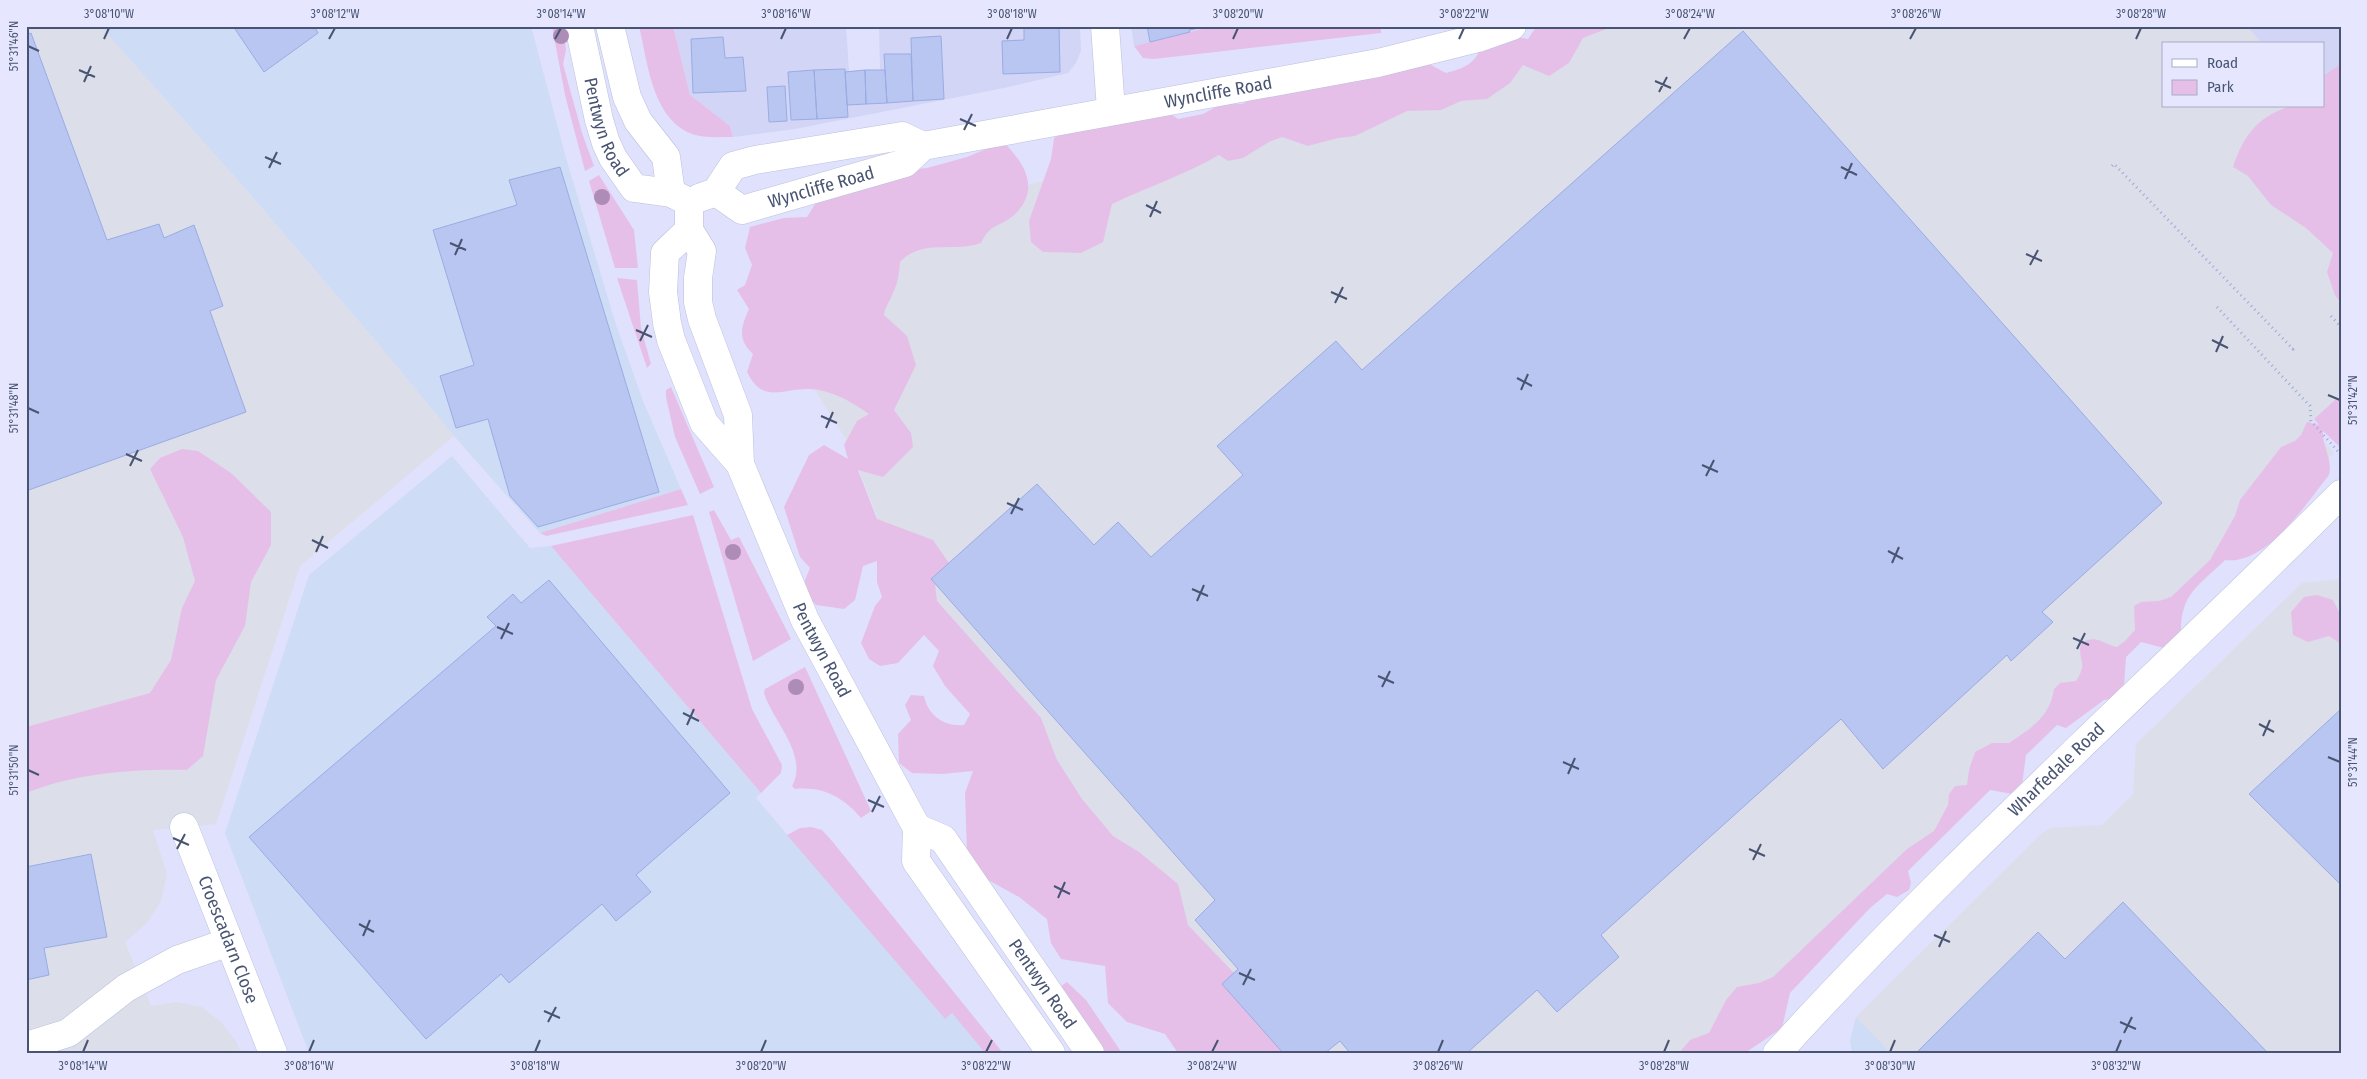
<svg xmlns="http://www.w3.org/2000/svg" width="2367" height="1079" font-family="'Fira Sans Condensed',sans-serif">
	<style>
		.residential { fill: #d2d5f5 }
		.commercial { fill: #cedcf6 }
		.industrial { fill: #dcdeea }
		.green { fill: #e6bfe8 }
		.building { fill: #b8c6f1; stroke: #99ace3 }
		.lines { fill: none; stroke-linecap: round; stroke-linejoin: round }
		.minor-casing { stroke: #bac0dc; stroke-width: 29 }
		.path { stroke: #9cabd5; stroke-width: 3; stroke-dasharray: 1 4; stroke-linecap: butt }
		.minor { stroke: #fff; stroke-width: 28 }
		.tree { fill: #ad8cb8 }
		.ticks { fill: none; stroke: #485472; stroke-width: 2 }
		.labels { text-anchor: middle; stroke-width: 4; stroke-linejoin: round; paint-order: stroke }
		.street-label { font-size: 18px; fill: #485472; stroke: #e6e7ff }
		.neatline { fill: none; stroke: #485472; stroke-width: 2 }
		.ticks-label { font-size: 12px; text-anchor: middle; fill: #485472 }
	</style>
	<rect width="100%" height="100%" fill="#e0e1fc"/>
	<path class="residential" d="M673,26h173l3,45 31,-1 -1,-44h201l1,25 -5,12 -8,10 -64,15 -209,41 -62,8 -3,-11 -40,-31z
		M1131,26h83l-80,20z
		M2247,26h94v55l-18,14v-51h-61z"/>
	<path class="commercial" d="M100,26h431l35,132 50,167 27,76 38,88 -141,44 -86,-97 -74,-90 -137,-160z
		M452,456l78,92 21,-2 210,247 -5,5 188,220 8,-5 33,40h-676l-84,-220 84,-258z
		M1856,1017l35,36h-39l-2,-13z"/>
	<path class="industrial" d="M26,26h74l143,160 137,160 74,90 -154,130 -84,258 -63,6 14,44 -6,27 -14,22 -22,19 26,64 25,-4 26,5 20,16 15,20 4,10h-215z
		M1595,26h652l15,18h-99v62h146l32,142v146l-33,30 26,29 -464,455 -139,145h-471l-353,-460 -59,-151 -83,-130 113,-89 537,-136z
		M2341,579v474h-450l-35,-36 185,-183 10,-6 51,-3 31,-31 3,-50 166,-161z"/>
	<path class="green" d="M552,26h11l3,24 -3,14 19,69 12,33 -9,5 -20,-76z
		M639,26h34l17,69 40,31 3,11c-12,0 -27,1 -38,-2 -43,-14 -47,-72 -56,-109z
		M1214,26h167v7l-227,26 -11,-1 -9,-12z
		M1570,26h44l-31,12 -14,25 -20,13 -26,-11 -13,18 -23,16 -26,2 -20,9 -34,1 -52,25 -17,2 -30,8 -26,-9 -13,5 -26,16 -15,3 -9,-6c-35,20 -71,32 -107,49l-9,38 -22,11 -38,-1 -12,-10 -2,-21 22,-62 3,-21 25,-14 85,-15 14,10 25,-5 20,-11 19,1 14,-7 173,-33 17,9c20,-6 28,-8 36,-28l30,-9 16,3 8,-12 28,1z
		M2341,64v239l-6,-8 -8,-23 6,-19 -27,-25 -35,-23 -23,-29 -15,-9c10,-30 24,-50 55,-60 10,-3 25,-1 35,-1v-30z
		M1003,142c23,22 38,49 10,74 -15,12 -22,7 -32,27 -28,10 -59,-5 -81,19 -1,11 -2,21 -7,31 -3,9 -8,13 -9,22l23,21 9,29 -22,45 17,23 2,14 -30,30 -25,-7 19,49 56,21 16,23 -18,16 4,5 2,17 104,117 16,42 25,39 31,37 26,16 39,32 10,41 46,48 49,80h-105l-13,-19 -38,-12 -19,-19 -3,-37 -44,-7 -10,-16 -4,-24 -28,-22 -40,-22 -12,-21 -2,-61 8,-22 -31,3 -30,-1 -13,-10 -1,-29 13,-14 -6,-15 6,-10 13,1c4,20 21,31 40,29l6,-11 -25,-28 -12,-20 6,-15 -15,-16 -26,28 -18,3 -11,-7 -8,-16 14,-37 7,-9 -5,-15v-21l-14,5 -8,34 -11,9 -28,-4 -11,-13v-12l5,-12 -10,-11 -16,-50 25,-52 15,-10 24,14 -4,-14 13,-24 12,-7c-17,-12 -39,-25 -61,-25 -28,0 -45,15 -61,-17l6,-18c-16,-15 -12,-27 -4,-45l-12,-19 8,-5 7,-20 -7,-17 5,-21 34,-9 23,-1 13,-21 27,-19 80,-9 40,-11z
		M599,175l35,55 4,38h-23l-26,-87z
		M617,278l20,2 4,48 10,36 -4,4z
		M671,387l43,100 -14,7 -25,-57 -9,-40v-7z
		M2337,398l4,5v45l-18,-17c-1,15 10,29 6,44 -24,30 -62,90 -104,85 -26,25 -45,34 -44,73l-13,16 -27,-7 -15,15 -2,29 -10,12 -10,2 -38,28 -9,-3 -31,30 -4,30 -4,10 -28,-5 -82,81 3,12 -2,7 -12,7 -10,-3 -17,14 -80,85 -8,35 -37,25h-66l11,-13 19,-7 17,-33 11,-13 22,-4 14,-6 134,-128 27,-18 14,-26 1,-11 6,-8 12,-1 2,-15 6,-18 17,-9h17c22,-15 41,-26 45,-54l6,-6 16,-2c13,-20 1,-19 5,-38 17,-9 20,1 36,4l8,-6 10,-11 -1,-24 7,-4 18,-1 12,-4 39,-37 25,-44 5,-16 41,-53 14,-6 6,-6 6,-13 12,3 -5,-6z
		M182,449l16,2 33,22 40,39v33l-20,37 -6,44 -29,54 -13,76 -16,14c-53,-1 -111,3 -161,23v-66l124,-34 21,-33 11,-52 13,-27 -12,-44 -33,-68 10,-11z
		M681,489l7,16 -142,31 -6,-3z
		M714,510l17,30 8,-3 52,102 -38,22 -44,-149z
		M693,515l59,194 30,56 -1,8 -20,20 -210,-247z
		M2317,595l16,5 8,16v28l-12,-8 -21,6 -15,-7 -2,-23 13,-15z
		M805,667l66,144 -10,7c-18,-21 -38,-32 -66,-29l-3,-3c17,-31 -19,-64 -28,-93l1,-4z
		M811,827l11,3 10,11 171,212h-18l-33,-40 -7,6 -158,-184 13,-7z
		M1067,982l19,18 36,53h-17l-44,-67z"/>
	<path class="building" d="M233,26h81l4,7 -54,39z
		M1024,26h35l1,46 -57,2 -1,-33 22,-1z
		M1147,26h52v2l-10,2 1,2 -40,10z
		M1743,31l419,472 -120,109 11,10 -42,39 -4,-6 -124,114 -42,-50 -240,216 18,22 -62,55 -20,-22 -70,63h-117l-10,-12 -15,12h-42l-61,-69 16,-15 -43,-49 20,-20 -284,-321 106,-95 57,61 24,-23 33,35 92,-82 -26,-29 119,-105 26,29z
		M31,33l76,207 52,-16 5,14 30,-13 29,81 -13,5 36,101 -220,79v-456z
		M941,36l3,63 -31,2 -2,-63z
		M723,37l2,21 18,-1 3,34 -53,2 -2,-54z
		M884,54h27l2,47 -26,2z
		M845,69l3,48 -31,2 -3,-49z
		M814,70l3,49 -26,1 -3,-48z
		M865,70h20l2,33 -21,1z
		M865,70l1,34 -19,1 -2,-33z
		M785,86l2,35 -18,1 -2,-35z
		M560,167l99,325 -121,35 -28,-31 -22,-77 -32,9 -16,-52 34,-11 -41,-135 84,-25 -8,-25z
		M549,580l181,213 -94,82 15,17 -35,29 -14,-17 -93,79 -8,-9 -75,65 -177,-202 247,-211 -9,-9 26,-23 8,9z
		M2341,709v176l-92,-91z
		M91,854l16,83 -63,11 5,27 -23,5v-113z
		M2123,902l145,151h-352l122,-121 27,27z"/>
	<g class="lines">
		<g class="minor-casing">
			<g id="minor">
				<path id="s1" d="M579,26l20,94 7,23 7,15 21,30 37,5 18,9"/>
				<path d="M610,26l17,71 11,24 28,36 5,36"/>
				<path d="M1105,26l6,84"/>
				<path id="s2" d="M716,192l26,18 163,-47 18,-17 455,-83 100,-25 34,-12"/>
				<path d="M699,198l17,-6 17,-26 22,-6 147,-24 21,10"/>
				<path d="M689,202v28l13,21 -4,27v24l4,17 36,96 2,49"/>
				<path id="s3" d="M689,230l-24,23 -2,39 4,31 4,17 33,83 36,41 65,156 112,208 -1,33 135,192"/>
				<path id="s4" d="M184,827l89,226"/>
				<path id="s5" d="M917,828l26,11 147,214"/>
				<path d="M26,1046l42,-13 58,-45 51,-28 52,-18"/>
				<path id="s6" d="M1777,1053c178,-196 377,-372 564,-559"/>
			</g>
		</g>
		<path class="path" d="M2112,166l2,-2 179,185 2,-3
			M2217,307l93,99 1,15 30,34
			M2331,316l10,11"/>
		<use href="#minor" class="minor"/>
	</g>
	<g class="tree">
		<circle cx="561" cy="36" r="8"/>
		<circle cx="602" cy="197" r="8"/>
		<circle cx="733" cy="552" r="8"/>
		<circle cx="796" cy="687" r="8"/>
	</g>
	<path class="ticks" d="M104,39l5,-11M329,39l6,-11M555,39l6,-11M781,39l5,-11M1007,39l5,-11M1233,39l5,-11M1459,39l5,-11M1684,39l6,-11M1910,39l6,-11M2136,39l5,-11M28,46l11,5M79,70l16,7M1655,81l16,7M84,82l7,-16M1659,92l8,-15M960,119l16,7M964,130l8,-16M265,157l16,7M1841,167l16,8M269,168l8,-16M1845,179l7,-16M1146,205l15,8M1150,217l7,-16M450,243l16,7M2026,254l16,7M455,255l7,-16M2030,265l8,-15M1331,292l16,7M1335,303l8,-16M636,330l16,7M2212,340l16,8M640,341l8,-16M2216,352l7,-16M1517,378l15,8M1521,390l7,-16M2328,395l12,5M28,408l11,5M821,416l16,7M826,428l7,-16M126,454l16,7M1702,465l16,7M130,466l8,-16M1706,476l8,-16M1007,503l16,7M1011,514l8,-16M312,540l16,8M1888,551l15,8M316,552l7,-16M1892,563l7,-16M1192,589l16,7M1197,601l7,-16M497,627l16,7M2073,638l16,7M501,639l8,-16M2077,649l8,-16M1378,676l16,7M1382,687l8,-16M683,713l16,8M2259,724l15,8M687,725l7,-16M2263,736l7,-16M2328,757l12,5M1563,762l16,7M28,770l11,5M1568,774l7,-16M868,800l16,7M872,812l8,-16M173,838l16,7M177,849l8,-15M1749,849l16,7M1753,860l8,-16M1054,886l16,8M1058,898l7,-16M359,924l15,8M1934,935l16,7M363,936l7,-16M1939,947l7,-16M1239,973l16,7M1243,985l8,-16M544,1011l16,7M548,1022l8,-15M2120,1022l16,7M2124,1033l8,-16M83,1052l5,-12M309,1052l5,-12M535,1052l5,-12M761,1052l5,-12M986,1052l6,-12M1212,1052l6,-12M1438,1052l5,-12M1664,1052l5,-12M1890,1052l5,-12M2116,1052l5,-12"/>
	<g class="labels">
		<g class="street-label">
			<text dy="6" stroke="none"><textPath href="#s2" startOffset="526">Wyncliffe Road</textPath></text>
			<text dy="6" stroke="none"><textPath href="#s1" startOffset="105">Pentwyn Road</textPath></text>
			<text dy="6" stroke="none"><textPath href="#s2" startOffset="114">Wyncliffe Road</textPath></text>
			<text dy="6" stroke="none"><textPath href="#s3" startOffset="468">Pentwyn Road</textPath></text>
			<text dy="6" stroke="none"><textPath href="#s6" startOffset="398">Wharfedale Road</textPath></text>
			<text dy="6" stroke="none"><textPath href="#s4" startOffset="121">Croescadarn Close</textPath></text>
			<text dy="6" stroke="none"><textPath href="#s5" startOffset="204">Pentwyn Road</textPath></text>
		</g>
	</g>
	<rect width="2367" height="1079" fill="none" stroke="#e6e7ff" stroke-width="55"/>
	<rect x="2162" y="42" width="162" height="65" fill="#e6e7ff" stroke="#a7acc7"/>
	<rect x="2172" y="59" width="25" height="8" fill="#ffffff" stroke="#a7acc7"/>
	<text x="2207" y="68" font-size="15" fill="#485472">Road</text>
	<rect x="2172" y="80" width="25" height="15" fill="#e6bfe8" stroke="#a7acc7"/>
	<text x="2207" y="92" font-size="15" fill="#485472">Park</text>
	<rect x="28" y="28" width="2312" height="1024" class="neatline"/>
	<g class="ticks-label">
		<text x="109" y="18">3°08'10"W</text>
		<text x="335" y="18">3°08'12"W</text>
		<text x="561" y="18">3°08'14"W</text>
		<text x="786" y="18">3°08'16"W</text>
		<text x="1012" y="18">3°08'18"W</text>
		<text x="1238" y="18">3°08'20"W</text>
		<text x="1464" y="18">3°08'22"W</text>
		<text x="1690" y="18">3°08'24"W</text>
		<text x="1916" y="18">3°08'26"W</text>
		<text x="2141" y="18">3°08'28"W</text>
		<text transform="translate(14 46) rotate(-90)" y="4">51°31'46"N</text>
		<text transform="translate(2353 400) rotate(-90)" y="4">51°31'42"N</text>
		<text transform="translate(14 408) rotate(-90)" y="4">51°31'48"N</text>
		<text transform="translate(2353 762) rotate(-90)" y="4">51°31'44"N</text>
		<text transform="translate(14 770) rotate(-90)" y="4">51°31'50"N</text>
		<text x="83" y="1070">3°08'14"W</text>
		<text x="309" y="1070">3°08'16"W</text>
		<text x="535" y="1070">3°08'18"W</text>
		<text x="761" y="1070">3°08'20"W</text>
		<text x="986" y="1070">3°08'22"W</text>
		<text x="1212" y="1070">3°08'24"W</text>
		<text x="1438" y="1070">3°08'26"W</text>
		<text x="1664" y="1070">3°08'28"W</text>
		<text x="1890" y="1070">3°08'30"W</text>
		<text x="2116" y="1070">3°08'32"W</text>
	</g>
</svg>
